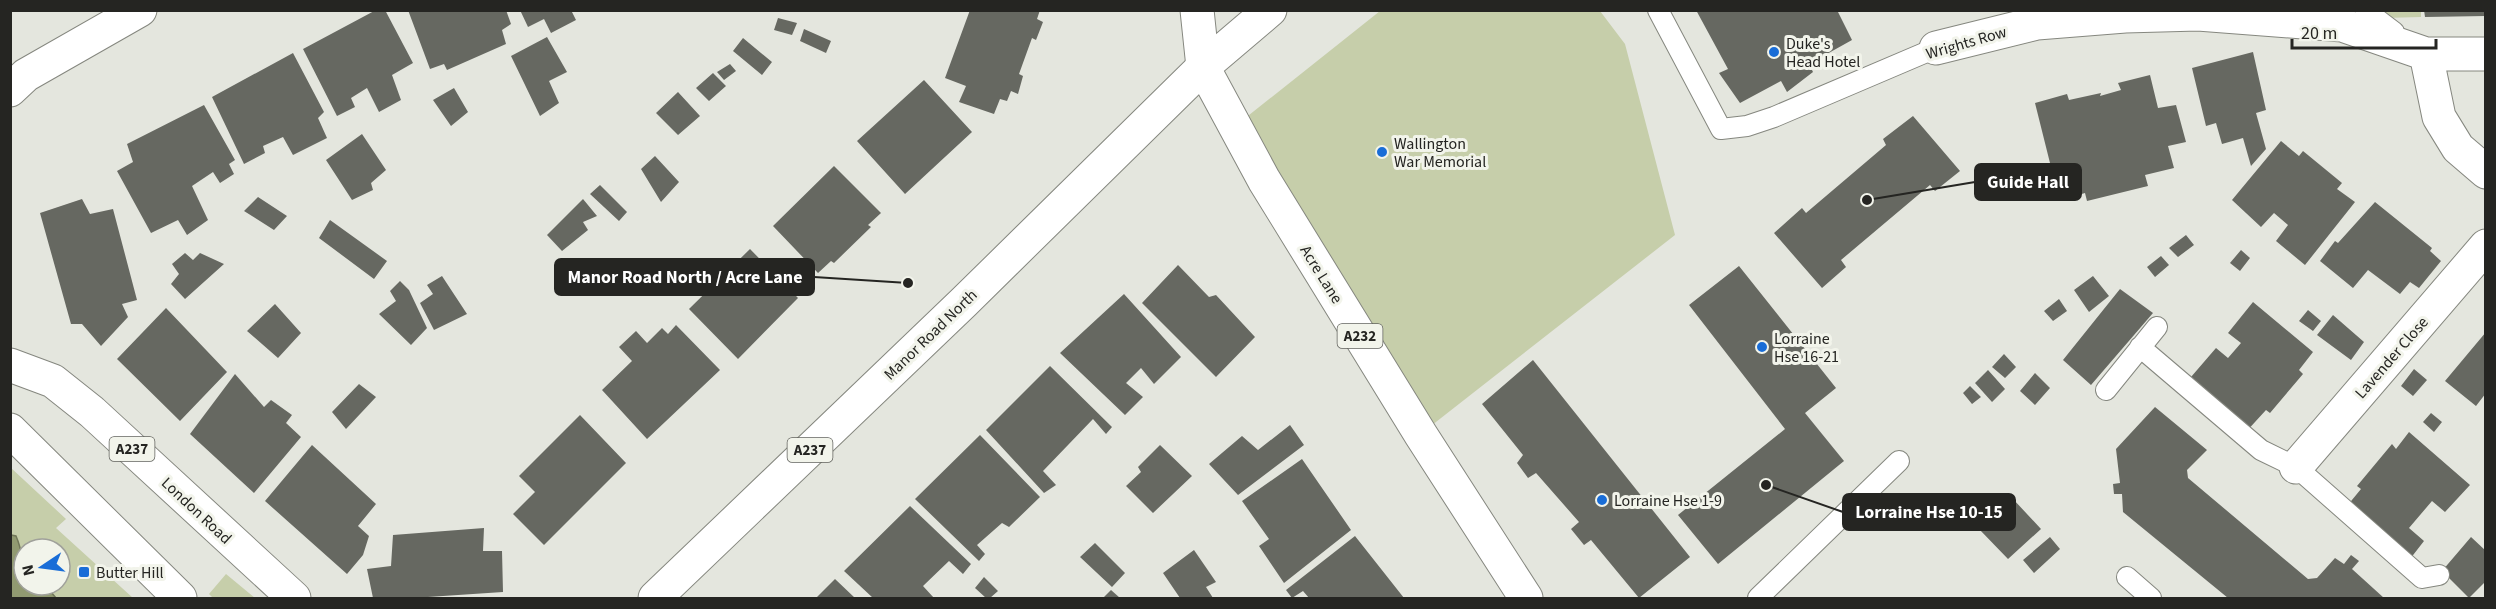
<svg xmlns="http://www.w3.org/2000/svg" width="2496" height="609" font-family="'Source Sans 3',sans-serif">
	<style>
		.green { fill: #c6ceaa; fill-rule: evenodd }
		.water { fill: #919a71; stroke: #717759; stroke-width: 1.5 }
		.building { fill: #666861 }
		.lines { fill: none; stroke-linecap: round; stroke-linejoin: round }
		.lane-casing { stroke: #85877f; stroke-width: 22 }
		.street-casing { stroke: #85877f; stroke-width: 35 }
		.primary-casing { stroke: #85877f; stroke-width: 35 }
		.highway-casing { stroke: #85877f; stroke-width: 35 }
		.lane { stroke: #fff; stroke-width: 20 }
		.street { stroke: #fff; stroke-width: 33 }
		.primary { stroke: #fff; stroke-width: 33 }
		.highway { stroke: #fff; stroke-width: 33 }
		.poi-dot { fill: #196dd7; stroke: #f2f4eb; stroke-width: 2 }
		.labels { text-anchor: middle; stroke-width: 6; stroke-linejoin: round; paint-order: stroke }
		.shield { fill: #f2f4eb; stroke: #62635e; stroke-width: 1.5 }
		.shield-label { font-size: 15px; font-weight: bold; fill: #252522 }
		.street-label { font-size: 16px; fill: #252522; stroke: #f2f4eb }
		.poi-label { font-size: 16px; fill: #252522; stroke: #f2f4eb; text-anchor: start }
		.leader { fill: none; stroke: #252522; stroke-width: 2 }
		.callout-dot { fill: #252522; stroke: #f2f4eb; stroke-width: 2 }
		.callout { fill: #252522; stroke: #252522; stroke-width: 2 }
		.callout-label { font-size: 18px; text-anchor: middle; font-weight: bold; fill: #fff }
	</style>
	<rect width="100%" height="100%" fill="#e4e6de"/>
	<path class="green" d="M1380,11h220l25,33 50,191 -248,194 -193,-302z
		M2375,11h46v6l-38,1z
		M10,467l56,52 -10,9 77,70h-122zM24,549h36v36h-36z
		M226,574l29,24h-42l-4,-4z"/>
	<path class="water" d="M11,535l5,1c7,16 8,32 8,49h21l11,13h-45z"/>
	<path class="building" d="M376,10h9l28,53 -21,12 9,25 -22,12 -12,-24 -16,10 4,9 -18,9 -34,-67z
		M408,10h98l5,14 -9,6 4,14 -59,26 -3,-6 -14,5z
		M520,10h51l5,10 -25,13 -7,-14 -16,8z
		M970,10h70l-3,9 6,3 -7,18 -4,-2 -13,36 4,2 -5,18 -7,-3 -4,10 -7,-2 -6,15 -35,-12 7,-16 -21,-8z
		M1696,10h141l15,30 -43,24 4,8 -26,20 -6,-11 -41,22 -21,-30 9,-4z
		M2424,10h62v6l-61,1z
		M778,18l19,5 -5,12 -18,-5z
		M804,29l27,12 -5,12 -26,-12z
		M547,37l20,35 -18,9 10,22 -19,13 -29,-60z
		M743,38l29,24 -10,13 -29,-24z
		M2253,52l13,58 -10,3 10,36 -15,17 -8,-28 -21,6 -6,-21 -10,3 -14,-58z
		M293,53l31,59 -6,6 9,20 -34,17 -10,-18 -20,9 2,7 -21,11 -32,-67z
		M730,64l6,7 -12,9 -7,-8z
		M713,73l13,13 -17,15 -13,-13z
		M2150,75l8,33 18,-3 10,37 -18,4 6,22 -29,7 3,11 -61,15 -2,-8 -20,6 -5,-21 -6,1 -19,-76 32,-9 2,6 32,-7 -1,3 21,-6 -3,-7z
		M924,80l48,52 -67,62 -48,-53z
		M454,88l14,24 -17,14 -18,-26z
		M678,92l22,24 -22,19 -22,-22z
		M204,105l31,55 -6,4 5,10 -14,9 -7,-11 -21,14 16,34 -21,15 -9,-15 -27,13 -34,-62 16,-9 -6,-18z
		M1913,116l47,55 -25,20 -5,-6 -89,75 5,7 -24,21 -48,-55 28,-25 4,5 80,-68 -3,-6z
		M362,134l24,36 -15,13 2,7 -21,10 -26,-40z
		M2281,141l18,15 4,-5 39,32 -5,6 18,13 -50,63 -29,-24 12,-16 -14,-12 -13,14 -29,-27z
		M655,156l24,26 -18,20 -20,-33z
		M834,166l47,47 -13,12 3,2 -37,36 -3,-2 -13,12 -45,-47z
		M600,185l27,27 -8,9 -29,-27z
		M258,197l29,19 -13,14 -30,-19z
		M82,199l8,15 23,-5 24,91 -15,4 6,13 -27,29 -19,-22h-11l-31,-111z
		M583,199l14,17 -14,6 5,8 -26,21 -15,-16z
		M2375,202l57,46 -2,3 11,10 -22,27 -9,-6 -10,12 -32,-24 -15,18 -33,-27 15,-20 3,2z
		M330,220l57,41 -13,18 -55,-41z
		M2186,235l8,10 -16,12 -9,-9z
		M750,249l48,49 -60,61 -49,-50z
		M2241,250l9,8 -10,13 -10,-8z
		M185,253l8,7 7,-7 24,11 -39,35 -14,-15 8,-10 -7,-10z
		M2161,256l8,9 -14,12 -8,-10z
		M1178,265l31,32 7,-2 39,42 -39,40 -74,-74z
		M1739,266l97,122 -31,25 39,48 -126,103 -40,-49 107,-86 -96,-124z
		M442,276l25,38 -33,16 -14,-27 13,-9 -6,-9z
		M2093,276l16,20 -20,16 -15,-22z
		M400,281l9,9 18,38 -16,17 -32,-31 17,-13 -6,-10z
		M2120,289l33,24 -62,72 -28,-25z
		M1124,294l57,63 -27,27 -13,-16 -15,15 17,14 -18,18 -65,-62z
		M2059,299l8,12 -14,10 -9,-10z
		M2253,302l60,50 -14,18 4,4 -33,39 -4,-3 -22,24 -20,-17 6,-6 -39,-34 25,-29 12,10 13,-15 -13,-10z
		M275,304l26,29 -23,25 -31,-27z
		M166,308l61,64 -47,49 -63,-62z
		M2308,310l13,11 -8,10 -14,-10z
		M2333,315l31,27 -13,18 -34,-25z
		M676,325l44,45 -73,69 -45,-49 30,-29 -13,-14 17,-16 11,12 15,-15 6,6z
		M2486,332v61l-10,13 -31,-25z
		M2004,354l12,13 -11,11 -13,-11z
		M1533,360l157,197 -51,41 -48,-58 -7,5 -13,-16 8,-7 -43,-49 -8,5 -11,-15 6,-8 -41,-51z
		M1050,366l62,61 -6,7 -13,-15 -50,52 13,14 -12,8 -58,-63z
		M2414,369l13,11 -14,16 -12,-10z
		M1988,370l17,19 -13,13 -17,-19z
		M2035,373l15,15 -15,17 -15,-14z
		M235,374l29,33 7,-7 21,15 -6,8 15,14 -47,56 -64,-59z
		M359,384l17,13 -30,32 -14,-17z
		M1970,386l11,11 -9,7 -9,-11z
		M2155,407l52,43 -20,20 1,8 120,101 9,-1 18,-20 9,6 7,-9 8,6 -7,8 32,29h-156l-105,-86 -1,-18h-8l-1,-10 7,-1 -4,-34z
		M2431,413l11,9 -8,10 -11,-10z
		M580,415l46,48 -82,82 -31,-31 22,-22 -16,-16z
		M1290,425l14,20 -66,50 -29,-31 33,-28 16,14z
		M2409,432l61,53 -25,27 -13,-11 -23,27 15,13 -14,18 -63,-53 14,-17 -4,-3 35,-42 4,5z
		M980,435l60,62 -31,30 -7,-4 -25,22 8,9 -6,7 -64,-62z
		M312,445l64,59 -18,22 11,10 -6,19 -16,19 -82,-73z
		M1160,445l32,31 -39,37 -27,-27 15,-14 -3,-5z
		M1302,459l49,71 -67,53 -25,-37 10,-7 -27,-38z
		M2013,499l28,30 -33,30 -29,-30z
		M910,506l61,58 -8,10 -14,-13 -26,25 11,12h-61l-29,-27z
		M484,528l-1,23h19l1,41 -90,6h-40l-6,-29 24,-3 2,-31z
		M1355,536l49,62h-95l-6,-7 -11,7 -6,-8z
		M2050,537l10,12 -26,24 -11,-13z
		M2471,537l15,14v30l-17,17 -27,-27z
		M1095,543l30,30 -13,14 -32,-30z
		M1194,550l22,32 -10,5 7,11h-33l-17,-25z
		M984,577l14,14 -8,7h-4l-11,-10z
		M835,579l20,19h-39z
		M1111,590l9,8h-17z"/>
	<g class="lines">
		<g class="lane-casing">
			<path id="lane" d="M1658,10l63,119 26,-3 27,-9 162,-69
				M2365,10l29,22
				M2140,347l121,103 35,17 126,111 17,-3
				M2106,390l51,-63
				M2127,577l24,21
				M1758,598l141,-137"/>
		</g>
		<g class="street-casing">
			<path id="street" d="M1936,48l101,-25 88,-7 73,-2 144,11 84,29h60
				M2426,54l13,63 19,31 28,24
				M10,90l16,-15 114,-65
				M2296,467l190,-221"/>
		</g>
		<g class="primary-casing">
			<path id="primary" d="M10,365l43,16 39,31 202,186
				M10,430l170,168
				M655,598l309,-296 239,-235 67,-57"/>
		</g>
		<g class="highway-casing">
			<path id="highway" d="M1197,10l6,57 61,113 157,255 105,163"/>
		</g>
		<use href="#lane" class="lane"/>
		<use href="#street" class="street"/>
		<use href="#primary" class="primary"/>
		<use href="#highway" class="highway"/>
	</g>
	<g class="poi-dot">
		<circle cx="1774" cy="52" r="6"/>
		<circle cx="1382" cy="152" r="6"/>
		<circle cx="1762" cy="347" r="6"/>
		<circle cx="1602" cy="500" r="6"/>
		<rect x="78" y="566" width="12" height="12" rx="3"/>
	</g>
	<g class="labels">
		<g class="shield">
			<rect x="1337.5" y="324" width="45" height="24" rx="4.5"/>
			<rect x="109.5" y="437" width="45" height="24" rx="4.5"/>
			<rect x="787.5" y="438" width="45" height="24" rx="4.5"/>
		</g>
		<g class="shield-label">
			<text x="1360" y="341">A232</text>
			<text x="132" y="454">A237</text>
			<text x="810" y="455">A237</text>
		</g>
		<g class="street-label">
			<text transform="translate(1966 42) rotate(-16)" y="6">Wrights Row</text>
			<text transform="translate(1322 274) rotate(58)" y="6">Acre Lane</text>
			<text transform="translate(930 334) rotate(-44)" y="6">Manor Road North</text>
			<text transform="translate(2391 357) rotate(-49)" y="6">Lavender Close</text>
			<text transform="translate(197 510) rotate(43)" y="6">London Road</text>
		</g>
		<g class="poi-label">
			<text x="1786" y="49">Duke's<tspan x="1786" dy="18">Head Hotel</tspan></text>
			<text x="1394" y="149">Wallington<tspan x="1394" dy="18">War Memorial</tspan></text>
			<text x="1774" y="344">Lorraine<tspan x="1774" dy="18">Hse 16-21</tspan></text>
			<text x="1614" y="506">Lorraine Hse 1-9</text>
			<text x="96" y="578">Butter Hill</text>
		</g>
	</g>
	<path class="leader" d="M1867 200L1975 182M908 283L814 277M1766 485L1843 512"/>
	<g class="callout-dot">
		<circle cx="1867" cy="200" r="6"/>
		<circle cx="908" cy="283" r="6"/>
		<circle cx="1766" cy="485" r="6"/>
	</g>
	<g class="callout">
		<rect x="1975" y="164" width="106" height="36" rx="6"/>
		<rect x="555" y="259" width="259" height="36" rx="6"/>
		<rect x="1843" y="494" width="172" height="36" rx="6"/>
	</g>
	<g class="callout-label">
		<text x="2028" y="188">Guide Hall</text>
		<text x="685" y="283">Manor Road North / Acre Lane</text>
		<text x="1929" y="518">Lorraine Hse 10-15</text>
	</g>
	<rect width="2496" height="609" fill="none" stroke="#252522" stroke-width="24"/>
	<g transform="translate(42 567) rotate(257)"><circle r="28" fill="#f2f4eb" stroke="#a0a19b" stroke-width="1.5"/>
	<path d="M0-4.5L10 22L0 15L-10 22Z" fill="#196dd7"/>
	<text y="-9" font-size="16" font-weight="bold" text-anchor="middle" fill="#252522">N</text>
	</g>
	<path d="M2292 39v9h144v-9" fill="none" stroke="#252522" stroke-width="3"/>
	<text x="2301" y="39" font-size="18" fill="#252522" stroke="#f2f4eb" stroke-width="4.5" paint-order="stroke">20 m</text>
</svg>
